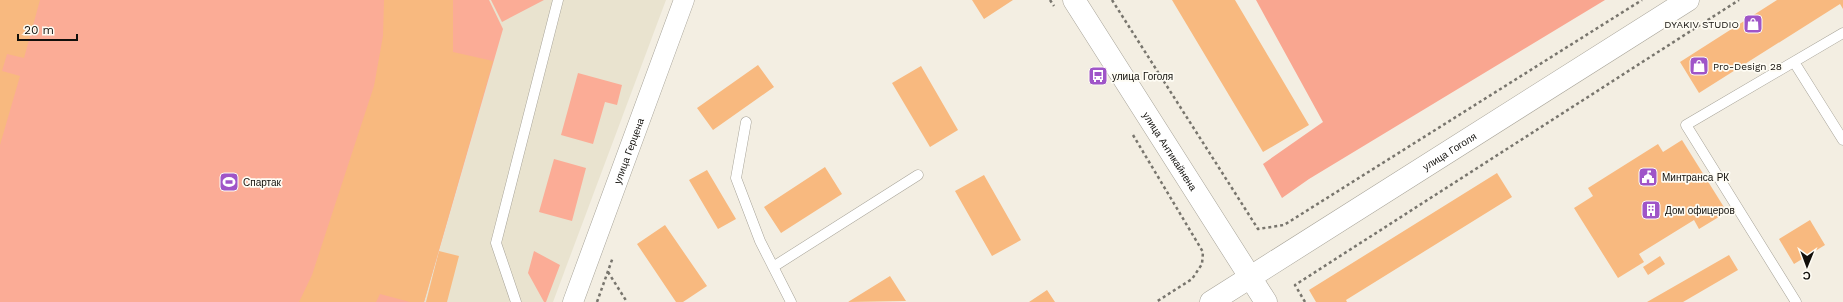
<svg xmlns="http://www.w3.org/2000/svg" width="1843" height="302" font-family="'Work Sans',sans-serif">
	<style>
		.built { fill: #e9e3cf }
		.green { fill: #fbac96 }
		.forest { fill: #f9a690 }
		.building { fill: #f8b97f }
		.lines { fill: none; stroke-linecap: round; stroke-linejoin: round }
		.service-casing { stroke: #a7a398; stroke-width: 11 }
		.minor-casing { stroke: #a7a398; stroke-width: 21 }
		.secondary-casing { stroke: #a7a398; stroke-width: 23 }
		.path { stroke: #78756d; stroke-width: 2.5; stroke-dasharray: 3 3; stroke-linecap: butt }
		.service { stroke: #fff; stroke-width: 10 }
		.minor { stroke: #fff; stroke-width: 20 }
		.secondary { stroke: #fff; stroke-width: 22 }
		.labels { text-anchor: middle; stroke-width: 3.5; stroke-linejoin: round; paint-order: stroke }
		.poi-label { font-size: 10px; fill: #110f0b; stroke: #fefcf4; text-anchor: start }
		.street-label { font-size: 10px; fill: #110f0b; stroke: #fefcf4 }
	</style>
	<rect width="100%" height="100%" fill="#f3eee2"/>
	<path class="built" d="M0,0h666l-113,302h-553z"/>
	<path class="green" d="M0,0h489l14,29 -79,273h-424z
		M491,0h53l-42,22z
		M578,73l44,12 -5,20 -12,-3 -12,42 -32,-9z
		M554,159l32,9 -14,53 -33,-9z
		M534,251l26,14 -14,37h-2l-16,-29z"/>
	<path class="forest" d="M1256,0h349l-296,179 -27,19 -19,-34 60,-42z"/>
	<path class="building" d="M0,0h40l-16,58 -17,-4 -5,17 18,5 -20,69z
		M384,0h69v52l40,9 -69,241h-14l-30,-8 -4,8h-77l13,-27 62,-189 9,-50z
		M972,0h41l-29,19z
		M1172,0h63l74,125 -46,27z
		M1777,0h66v9l-3,-5 -141,89 -19,-31z
		M758,65l16,22 -61,43 -16,-22z
		M921,66l37,64 -28,17 -38,-64z
		M1682,140l45,72 -28,17 -5,-9 -55,34 5,8 -26,16 -44,-70 19,-12 -5,-8 70,-44 5,8z
		M825,167l17,27 -61,39 -17,-26z
		M707,170l29,49 -18,10 -29,-49z
		M1497,173l15,24 -166,103 1,2h-31l-7,-12z
		M984,175l37,65 -29,16 -37,-65z
		M1810,220l15,25 -31,19 -15,-25z
		M665,225l42,61 -24,16h-7l-39,-58z
		M439,251l20,5 -12,46h-21z
		M1729,255l9,15 -55,32h-36z
		M1660,256l5,8 -17,11 -5,-8z
		M890,276l16,25 -58,1z
		M1047,290l8,12h-26z"/>
	<g class="lines">
		<g class="service-casing">
			<path id="service" d="M1794,62l49,78
				M746,122l-10,56 24,63 31,61
				M773,267l145,-92
				M516,302l-20,-59 62,-243
				M1796,302l-110,-177 157,-92"/>
		</g>
		<g class="minor-casing">
			<g id="minor">
				<path id="s1" d="M573,302l111,-302"/>
			</g>
		</g>
		<g class="secondary-casing">
			<g id="secondary">
				<path id="s2" d="M1074,0l192,302"/>
				<path id="s3" d="M1211,302l477,-302"/>
			</g>
		</g>
		<path class="path" d="M1050,0l4,6
			M1112,0l146,229 26,-4 358,-225
			M1133,135l70,117 -1,12 -10,15 -36,23
			M608,272l19,30
			M597,302l16,-45
			M1305,302l-10,-17 444,-285"/>
		<use href="#service" class="service"/>
		<use href="#minor" class="minor"/>
		<use href="#secondary" class="secondary"/>
	</g>
	<defs>
		<g id="shop-square" transform="scale(1)"><rect x="-9" y="-9" width="18" height="18" rx="4" fill="#9f55c8" stroke="#fefcf4"/><path d="M-5-2.5h2.3a2.7 3.5 0 0 1 5.4 0H5L5.5 6h-11ZM-1.5-2.5h3a1.5 2.3 0 0 0-3 0Z" fill="#fff"/></g>
		<g id="bus-square" transform="scale(1)"><rect x="-9" y="-9" width="18" height="18" rx="4" fill="#9f55c8" stroke="#fefcf4"/><path d="M-5-6H5V4H4V6H2V4H-2V6H-4V4H-5ZM-3.5-4V0h7V-4ZM-3.5 1.2v1.5H-2V1.2ZM2 1.2v1.5H3.5V1.2Z" fill="#fff"/></g>
		<g id="civic-square" transform="scale(1)"><rect x="-9" y="-9" width="18" height="18" rx="4" fill="#9f55c8" stroke="#fefcf4"/><path d="M-.6-6.5H3V-4.5H.6V-3L4-1V1h2V6H-6V1h2V-1L-.6-3ZM-1.2 2.5V6h2.4V2.5Z" fill="#fff"/></g>
		<g id="stadium-square" transform="scale(1)"><rect x="-9" y="-9" width="18" height="18" rx="4" fill="#9f55c8" stroke="#fefcf4"/><path d="M0-5a6.5 5 0 1 0 0 10a6.5 5 0 1 0 0-10ZM-3.5-1.8h7v3.6h-7Z" fill="#fff"/></g>
		<g id="building-square" transform="scale(1)"><rect x="-9" y="-9" width="18" height="18" rx="4" fill="#9f55c8" stroke="#fefcf4"/><path d="M-4-6H4V6H1V3H-1V6H-4ZM-2.5-4.3h1.7v1.8h-1.7ZM.8-4.3h1.7v1.8H.8ZM-2.5-1h1.7V.8h-1.7ZM.8-1h1.7V.8H.8Z" fill="#fff"/></g>
	</defs>
	<g fill-rule="evenodd">
		<use href="#shop-square" x="1753" y="24"/>
		<use href="#shop-square" x="1699" y="66"/>
		<use href="#bus-square" x="1098" y="76"/>
		<use href="#civic-square" x="1648" y="177"/>
		<use href="#stadium-square" x="229" y="182"/>
		<use href="#building-square" x="1651" y="210"/>
	</g>
	<g class="labels">
		<g class="poi-label">
			<text x="1739" y="28" text-anchor="end">DYAKIV STUDIO</text>
			<text x="1713" y="70">Pro-Design 28</text>
			<text x="1112" y="80">улица Гоголя</text>
			<text x="1662" y="181">Минтранса РК</text>
			<text x="243" y="186">Спартак</text>
			<text x="1665" y="214">Дом офицеров</text>
		</g>
		<g class="street-label">
			<text dy="4" stroke="none"><textPath href="#s1" startOffset="161">улица Герцена</textPath></text>
			<text dy="4" stroke="none"><textPath href="#s2" startOffset="179">улица Антикайнена</textPath></text>
			<text dy="4" stroke="none"><textPath href="#s3" startOffset="282">улица Гоголя</textPath></text>
		</g>
	</g>
	<g transform="translate(1807 266) rotate(181)" stroke="#fefcf4" stroke-width="3" paint-order="stroke">
	<path d="M0-3L7 15L0 10L-7 15Z" fill="#110f0b"/>
	<text y="-6" font-size="11" font-weight="bold" text-anchor="middle" fill="#110f0b">С</text>
	</g>
	<path d="M18 34v6h59v-6" fill="none" stroke="#110f0b" stroke-width="2"/>
	<text x="24" y="34" font-size="12" fill="#110f0b" stroke="#fefcf4" stroke-width="3" paint-order="stroke">20 m</text>
</svg>
